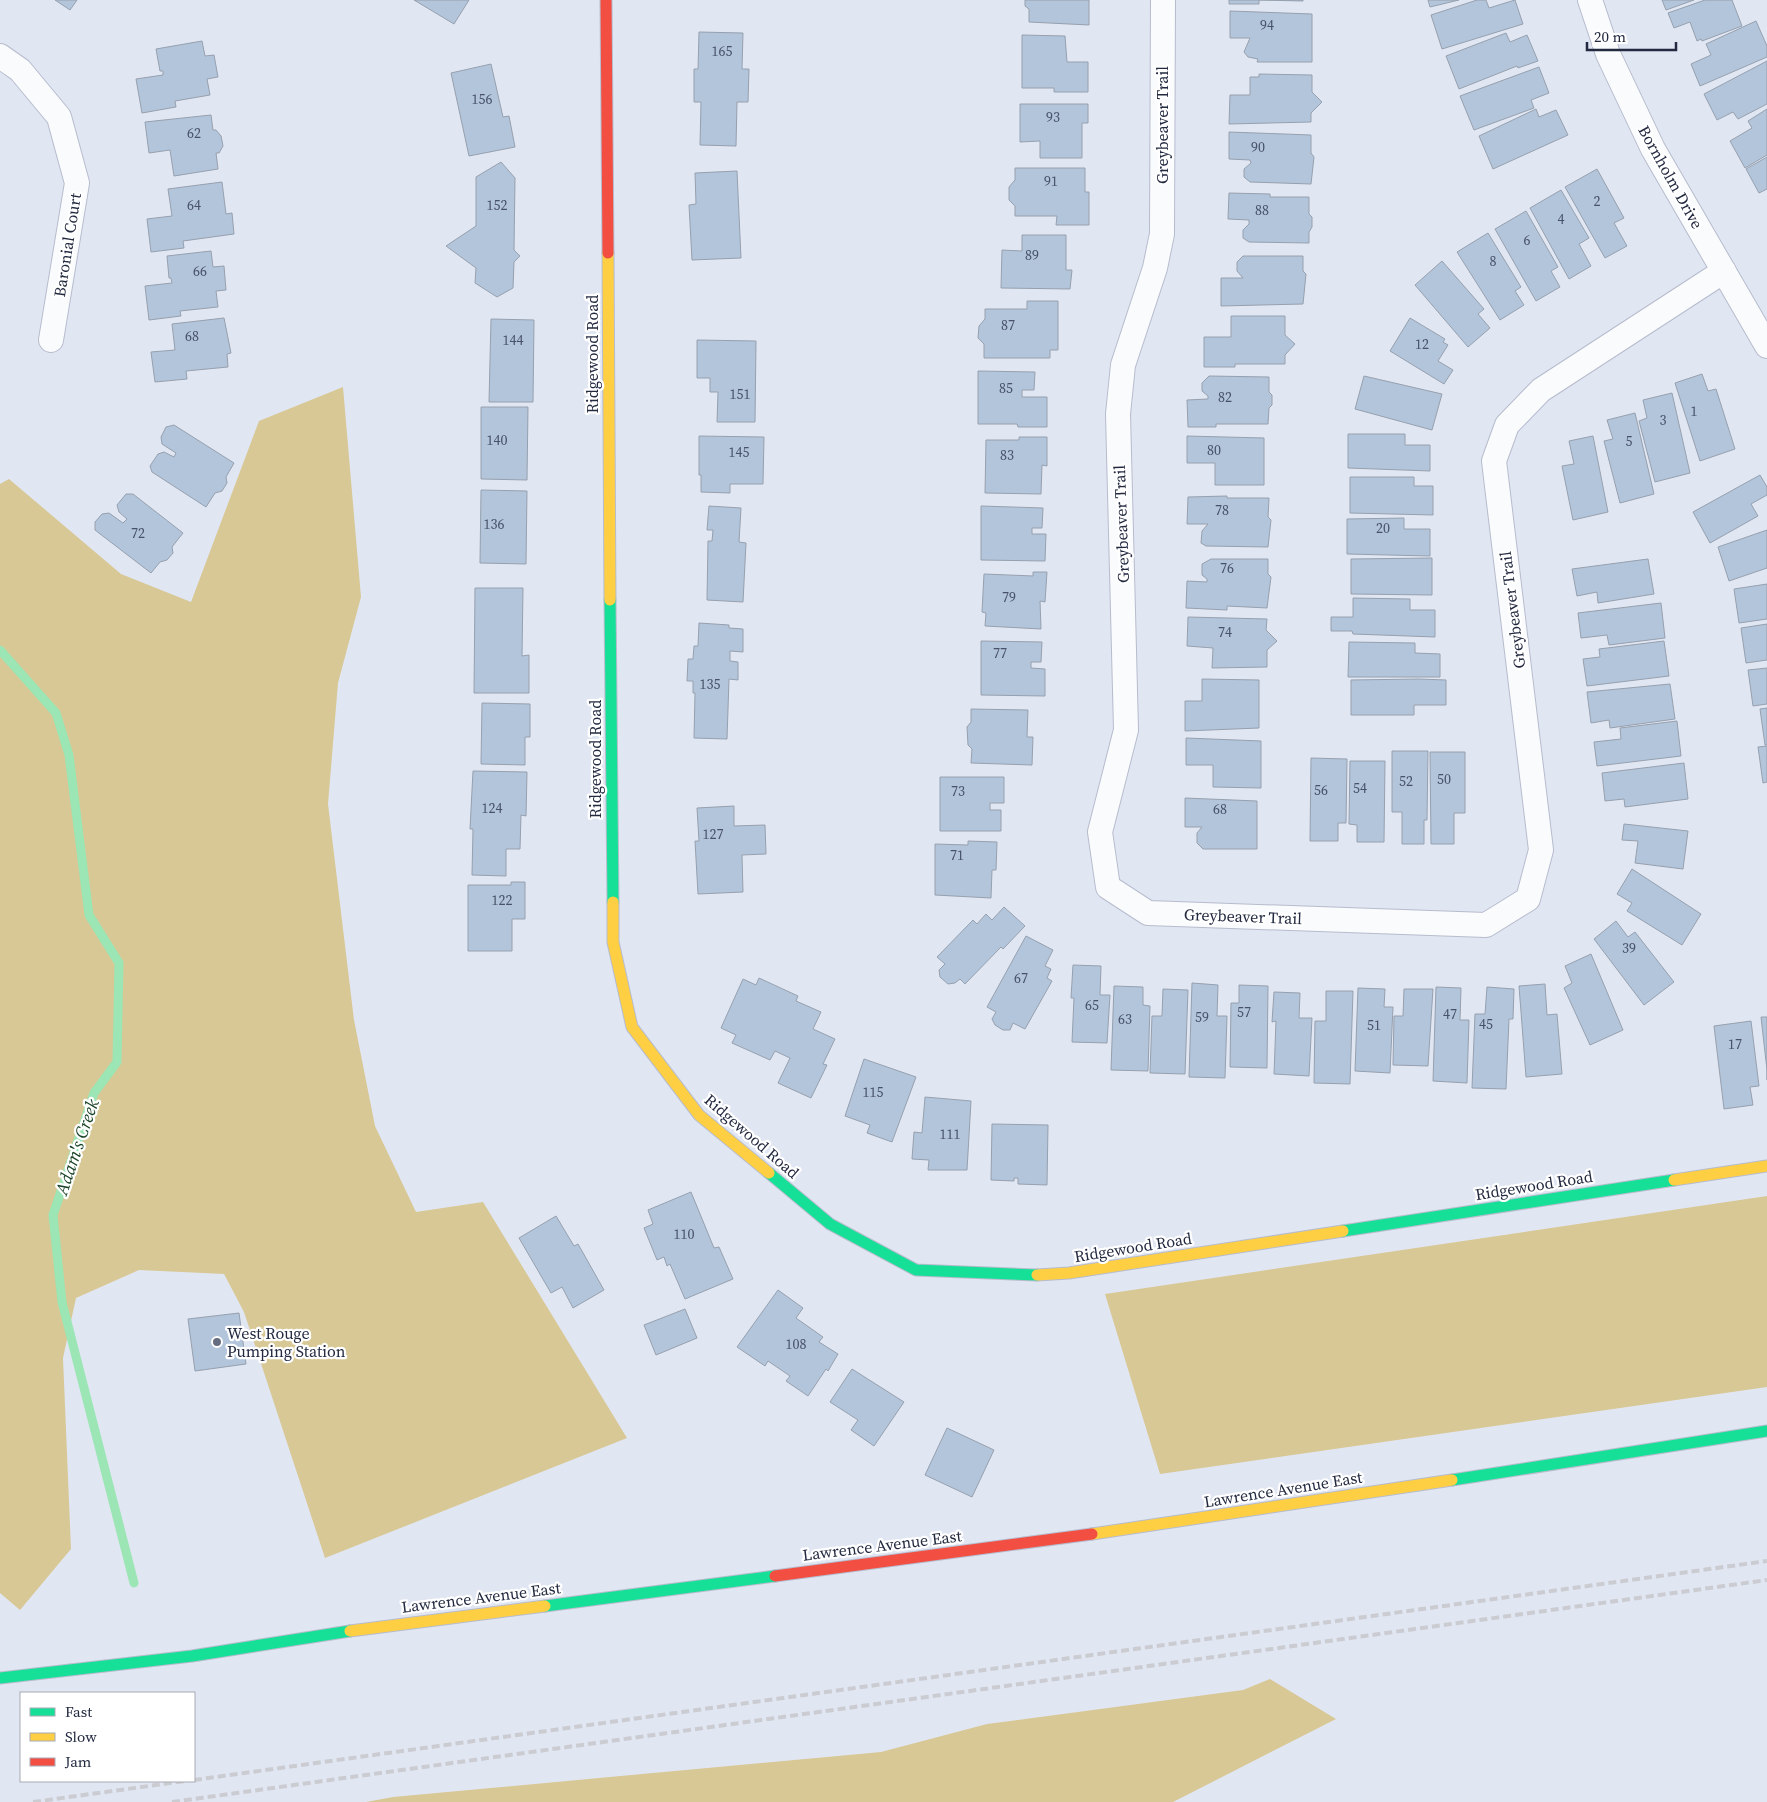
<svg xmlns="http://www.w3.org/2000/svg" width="1767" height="1802" font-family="'Source Serif 4',serif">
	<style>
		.green { fill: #d8c895 }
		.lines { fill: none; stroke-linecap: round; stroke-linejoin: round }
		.stream { stroke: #9ce5b4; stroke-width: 9 }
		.building { fill: #b3c5db; stroke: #96a0ae }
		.street-casing { stroke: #b7bccd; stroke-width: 26 }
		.fast-casing { stroke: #b7bccd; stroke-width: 13 }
		.slow-casing { stroke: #b7bccd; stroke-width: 13 }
		.jam-casing { stroke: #b7bccd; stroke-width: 13 }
		.street { stroke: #fafbfd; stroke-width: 24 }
		.fast { stroke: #16e098; stroke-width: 11 }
		.slow { stroke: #ffcf43; stroke-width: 11 }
		.jam { stroke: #f24e42; stroke-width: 11 }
		.rail { stroke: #cbccd1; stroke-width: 4; stroke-dasharray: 8 4; stroke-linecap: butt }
		.poi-dot { fill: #666c7f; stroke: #fff; stroke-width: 2 }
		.labels { text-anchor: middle; stroke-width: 4.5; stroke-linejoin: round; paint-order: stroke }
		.number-label { font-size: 14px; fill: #475167 }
		.street-label { font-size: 16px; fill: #232a40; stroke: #fff }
		.poi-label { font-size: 16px; fill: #232a40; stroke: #fff; text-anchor: start }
		.water-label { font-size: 18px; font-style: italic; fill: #194326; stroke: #fff }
	</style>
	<rect width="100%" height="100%" fill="#e1e6f3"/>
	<path class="green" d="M343,387l18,210 -23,86 -10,121 26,216 21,106 41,86 67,-10 144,236 -302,120 -81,-246 -20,-38 -85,-4 -63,28 -13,60 8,191 -51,61 -20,-17v-1109l9,-5 112,95 70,28 68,-181z
		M1767,1196v191l-607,87 -55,-180z
		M1270,1679l66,40 -163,83h-807l27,-5 488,-45 106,-28 256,-34z"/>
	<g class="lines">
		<path class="stream" d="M0,650l56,63 13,42 20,160 30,48 -2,99 -23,31 -41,122 9,87 72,281"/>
	</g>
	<path class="building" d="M55,0h22l-7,10z
		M414,0h55l-15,24z
		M1025,0h64v25l-60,-3v-13l-4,-3z
		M1229,0h74v1l-44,-1v4h-30z
		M1428,0h31l-29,7z
		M1477,0h9l3,8 26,-8 8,24 -81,25 -11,-34z
		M1662,0h32l-28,10z
		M1705,0h27l10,26 -40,15 -1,-2 -4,2 -7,-19 -16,6 -6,-15z
		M1230,11l82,3v48h-55l1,-3 -10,-2 -4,-5 6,-14h-20z
		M1756,21l11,25v11l-67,29 -9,-22 20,-9 -5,-11z
		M699,32l44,1 -1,36h7l-1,33h-11l-1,44 -36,-1 1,-43h-7v-33h4z
		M1506,33l4,9 17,-7 11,26 -20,7 -1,-2 -58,23 -13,-33z
		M1022,35l43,1 2,26h21v30h-34v-4h-32z
		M202,41l3,15 9,-1 4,22 -11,2 3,16 -35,6 1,6 -34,6 -6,-34 27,-4v-4h-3l-4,-22z
		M1767,61v43l-29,15 -5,-7 -16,8 -13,-26z
		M491,64l12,53 6,-1 6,31 -46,9 -18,-83z
		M1539,67l10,26 -18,7 3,8 -60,22 -14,-34z
		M1259,74l53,1v17l10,10 -11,11v9l-82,2 1,-29h20v-18h9z
		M1020,104h68v19h-6v35h-42v-17l-20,1z
		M1536,109l3,8 17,-7 12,25 -75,34 -14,-33z
		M1767,109v46l-22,13 -15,-27 22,-13 -4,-7z
		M211,115l2,15h3l5,6 2,10 -4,7h-3l2,16 -44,7 -4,-26 -21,3 -4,-31z
		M1229,132l82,3v18l3,4 -3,27 -61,-2 -6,-5v-8l7,-6 -1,-3 -21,-1z
		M1767,157v32l-8,4 -13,-24z
		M501,162l14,16 -1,72 6,6 -6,6 -1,26 -16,9 -22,-14 1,-15 -30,-22 30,-20v-49z
		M1015,168h70v24h4v33h-33l1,-9h-42v-10l-6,-6v-13l6,-7z
		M1597,169l27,49 -10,5 13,23 -22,12 -40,-71z
		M737,171l4,87 -49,2 -3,-55 7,-1 -1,-31z
		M222,182l4,32 6,-1 2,21 -51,7 1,7 -33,4 -4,-33 25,-3 -4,-27z
		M1561,190l28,48 -10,6 12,22 -22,13 -39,-71z
		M1229,193l41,1v3h39v17l3,3v10l-3,5v11l-60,-1 -6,-4v-8l6,-6v-4l-21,-1z
		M1526,211l32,56 -7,4 9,16 -24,14 -41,-72z
		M1488,233l33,54 -6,4 9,14 -24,15 -43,-68z
		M1022,235h44v35h6l-2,19 -69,-1 1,-38 20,1z
		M211,251l2,16 11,-1 2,24 -10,1 2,16 -38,4 1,5 -32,4 -4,-34 27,-3 -1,-5h-2l-2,-22z
		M1243,256h60v15l3,3 -3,30 -82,2v-28h22l-6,-7v-9z
		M1442,261l42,48 -6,5 12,14 -22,19 -53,-62z
		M1027,301h31v49h-8v8h-66v-14l-6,-6 1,-12 6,-7v-10h42z
		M1231,316h54v19l10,9 -10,11v9h-50v3h-31v-30h27z
		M224,318l7,35 -4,1 1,13 -42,4 1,8 -32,3 -4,-30 24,-2 -3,-26z
		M1410,318l35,21 -2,3 5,3 -10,16 15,9 -9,14 -54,-33z
		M491,319l43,1 -1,82h-44z
		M697,340l59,1 -1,81h-38l1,-30h-8v-14h-13z
		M978,371l57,1 -1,18h-12v7h25v30h-29l-1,-3h-39z
		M1702,374l6,17 8,-2 19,60 -35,12 -25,-78z
		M1209,376l60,1v15l3,3v10l-3,3 -1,16h-52v3h-28l-1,-27 21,-1v-3l-6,-5v-8z
		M1364,376l78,18 -10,36 -77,-21z
		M1672,393l18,80 -35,9 -16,-61 8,-3 -4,-18z
		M481,407h47l-1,73 -46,-1z
		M1635,413l19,81 -34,9 -16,-62 9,-2 -6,-19z
		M174,425l60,38 -8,14 1,6 -5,8 -7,2 -9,14 -54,-35 -2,-6 8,-12 6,-2 10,5 2,-4 -14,-9 -1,-7 5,-10z
		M1348,434h57v11h25v26l-82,-3z
		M699,436l65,1 -1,47h-33v9l-29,-1v-17h-2z
		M1187,436l77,2v47h-49v-22h-28z
		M1593,436l15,76 -35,8 -11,-54 12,-2 -5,-23z
		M1019,437h28v29l-5,-1 -1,29 -56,-1 1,-53h33z
		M1760,475l7,12v8l-16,9 7,12 -48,27 -17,-31z
		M1350,477h64v9h19v29l-83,-2z
		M481,490l46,1 -1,73 -46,-1z
		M126,494h7l50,39 -11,14 1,6 -6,7 -7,2 -9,11 -56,-43v-8l7,-8 7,-1 14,10 4,-4 -8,-7 -2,-7z
		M1227,496v2h42l-1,19 3,3 -3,27 -62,-1 -5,-3 1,-12 6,-7h-21l1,-27z
		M709,506l32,2 -2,34 7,1 -3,59 -36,-2 1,-59h4l1,-11h-6z
		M981,506l62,2 -1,20h-10v6h14l-1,27 -64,-1z
		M1404,518v11h26v27l-83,-2v-35z
		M1767,530v38l-38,13 -11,-34z
		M1432,558v37l-81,-1v-35z
		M1211,559h57v15l3,3 -4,31 -40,-2v4l-41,-2 1,-27 20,1v-3l-5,-4v-11z
		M1648,559l6,35 -56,9 -1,-11 -20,4 -5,-27z
		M1033,572h14l-2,30 -5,-1 1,28 -56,-3 1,-13 -4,-1 2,-38 49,2z
		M1767,584v35l-28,4 -5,-34z
		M475,588h48l-1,68 7,-1v38h-55z
		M1353,598l57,1v11h25v27l-82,-3 -1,-3h-21v-14h22z
		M1661,603l4,35 -56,7 -2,-10 -26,3 -3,-25z
		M1188,617l79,2 -1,11 11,11 -10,9v17l-55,1 1,-20 -26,-2z
		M699,623l30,2v3l14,1v23l-13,-1v10l8,1v18l-9,-1 -2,60 -33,-1 1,-45h-2v-12h-6l1,-22h5l1,-13h4z
		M1767,624v36l-21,3 -5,-35z
		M981,641l61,1 -1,20h-10v6l14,1v27l-64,-1z
		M1664,641l5,35 -82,10 -4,-27 17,-2 -1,-8z
		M1349,642l66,1v10l25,1v23h-92z
		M1767,668v36l-14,2 -5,-36z
		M1202,679l57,1v48l-74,3v-30h17z
		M1419,679l27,1v25h-32v10h-63v-35z
		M1670,684l5,35 -65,9 -1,-8 -18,3 -4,-31z
		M482,703l48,1v33h-5v28l-44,-1z
		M1767,708v37h-2l-5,-36z
		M971,709l57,1 -1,27h6l-1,28 -61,-2 1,-14 -4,-4 -1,-18 4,-5z
		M1677,721l4,35 -84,10 -3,-24 27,-3 -1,-11z
		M1186,738l75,3v47l-48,-1v-22h-27z
		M1767,746v36l-4,1 -5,-36z
		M1392,751h36l-1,69h-3v24h-22v-32h-10z
		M1430,752h35v61h-11v31h-23z
		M1311,758l36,1 -1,64h-8v18h-28z
		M1350,761h35l-1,81h-27v-17l-8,-1z
		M1684,763l4,36 -63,8 -1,-8 -19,2 -3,-28z
		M473,771l54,1 -1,44 -5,-1 -1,34h-14v27l-34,-1 1,-46h-3z
		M940,777h64v26h-14v7h11v21h-61z
		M1185,798l72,3v48h-54l-6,-6v-10l5,-6h-17z
		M734,806v20l31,-1 1,29 -24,1 1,37 -45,2 -3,-53h4l-2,-33z
		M1624,824l64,7 -5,38 -48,-6 3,-22 -16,-1z
		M968,841l29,1 -1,28h-4l-1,28 -56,-3v-51l33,1z
		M1632,869l69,45 -19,31 -55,-34 5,-8 -15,-9z
		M511,882h14v37h-13v32h-44v-66h43z
		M1004,907l21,19 -22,23 -2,-2 -36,37 -5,-5 -5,4 -7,1 -8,-7 -1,-7 6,-6 -8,-7 36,-37 4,4 9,-10 6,6z
		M1616,921l12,16 7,-5 39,50 -30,23 -50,-66z
		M1026,936l27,14 -8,16 6,3 -4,9 5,3 -27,48 -12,-6 -3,7h-7l-8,-5 -3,-6 4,-7 -9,-5z
		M1591,954l32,76 -33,15 -26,-57 8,-5 -7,-17z
		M1073,965l28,1 -1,29h10l-3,48 -35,-1 2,-44h-3z
		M759,978l39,18 -2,5 25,11 -8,17 22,10 -12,25 4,1 -16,33 -33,-15 12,-25 -15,-7 -5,9 -38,-17 4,-8 -15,-7 22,-49 13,6z
		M1192,983l26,2 -1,31h10l-2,62 -36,-1z
		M1545,984l2,31 10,-1 5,60 -36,3 -7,-91z
		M1239,985l29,1 -1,82 -37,-1 1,-64h8z
		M1114,986l29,1v18l7,1 -2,65 -37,-1z
		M1436,987l25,1 -1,32h9l-2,63 -34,-2z
		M1487,987l27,2 -1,30h-4l-3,70 -34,-1 3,-74h10z
		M1358,988l27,1 -1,18h9l-3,66 -35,-2z
		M1163,989l25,1 -3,84 -35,-1 2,-57h10z
		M1404,989h29l-5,77 -35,-1 1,-49h9z
		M1326,991h27l-3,93 -36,-1 1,-62h11z
		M1274,992l26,1 -1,25h13l-3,58 -35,-2 2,-53 -4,1z
		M1761,1017h6v63v-10z
		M1751,1021l8,65 -9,1 3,18 -29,4 -10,-83z
		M864,1059l52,18 -24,65 -25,-9 3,-8 -25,-9z
		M925,1097l46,4 -4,69h-39l1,-10 -17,-1 2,-27 8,1z
		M992,1124l56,1 -1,60 -29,-1v-6h-4v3l-23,-1z
		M691,1192l23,56 5,-1 14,32 -48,20 -15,-35 -3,2 -3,-9 -7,3 -13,-32 9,-4 -5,-14z
		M556,1216l18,30 4,-2 26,46 -31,18 -11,-21 -11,6 -32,-55z
		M778,1290l25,18 -7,10 27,19 -4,5 19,12 -10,17 -2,-2 -18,27 -22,-15 4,-5 -22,-15 -3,5 -28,-19z
		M685,1309l12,29 -41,17 -12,-30z
		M239,1313l7,51 -51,7 -7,-52z
		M852,1369l52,33 -30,44 -23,-16 7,-10 -28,-18z
		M947,1428l47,22 -22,47 -47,-22z"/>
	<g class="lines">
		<g class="street-casing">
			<path id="street" d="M1163,0l-1,234 -7,34 -32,97 -5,49 8,316 -26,102 8,55 40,26 338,12 42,-26 13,-49 -47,-389 13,-36 34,-35 183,-119
				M1590,0l18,54 45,95 114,197
				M0,56l20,14 39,47 18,66 -26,157"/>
		</g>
		<g class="fast-casing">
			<path id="fast" d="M610,600l3,302
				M769,1173l61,51 86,46 121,5
				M1343,1231l331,-51
				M1452,1480l315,-49
				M545,1606l230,-30
				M0,1678l192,-22 158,-25"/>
		</g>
		<g class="slow-casing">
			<path id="slow" d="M608,253l2,347
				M613,902v40l19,85 67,88 70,58
				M1674,1180l93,-14
				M1037,1275l32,-2 274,-42
				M1092,1534l360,-54
				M350,1631l195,-25"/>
		</g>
		<g class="jam-casing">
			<path id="jam" d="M606,0l2,253
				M775,1576l317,-42"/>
		</g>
		<use href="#street" class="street"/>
		<use href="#fast" class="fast"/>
		<use href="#slow" class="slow"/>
		<use href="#jam" class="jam"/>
		<path class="rail" d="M194,1780l1573,-219
			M33,1802l152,-21
			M172,1802l1595,-222"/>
	</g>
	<circle class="poi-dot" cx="217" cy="1342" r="5"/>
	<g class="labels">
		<g class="number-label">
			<text x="1267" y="30">94</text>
			<text x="722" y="56">165</text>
			<text x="482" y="104">156</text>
			<text x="1053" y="122">93</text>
			<text x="194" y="138">62</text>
			<text x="1258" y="152">90</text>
			<text x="1051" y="186">91</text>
			<text x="1597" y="206">2</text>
			<text x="194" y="210">64</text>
			<text x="497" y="210">152</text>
			<text x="1262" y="215">88</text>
			<text x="1561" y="224">4</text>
			<text x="1527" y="245">6</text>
			<text x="1032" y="260">89</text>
			<text x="1493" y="266">8</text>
			<text x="200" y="276">66</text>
			<text x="1008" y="330">87</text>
			<text x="192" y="341">68</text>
			<text x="513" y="345">144</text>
			<text x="1422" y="349">12</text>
			<text x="1006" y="393">85</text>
			<text x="740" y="399">151</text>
			<text x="1225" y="402">82</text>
			<text x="1694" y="416">1</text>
			<text x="1663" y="425">3</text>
			<text x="497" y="445">140</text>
			<text x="1629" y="446">5</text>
			<text x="1214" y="455">80</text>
			<text x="739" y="457">145</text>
			<text x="1007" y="460">83</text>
			<text x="1222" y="515">78</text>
			<text x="494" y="529">136</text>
			<text x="1383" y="533">20</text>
			<text x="138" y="538">72</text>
			<text x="1227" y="573">76</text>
			<text x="1009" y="602">79</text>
			<text x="1225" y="637">74</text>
			<text x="1000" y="658">77</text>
			<text x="710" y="689">135</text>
			<text x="1444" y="784">50</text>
			<text x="1406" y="786">52</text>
			<text x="1360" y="793">54</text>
			<text x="1321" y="795">56</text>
			<text x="958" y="796">73</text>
			<text x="492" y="813">124</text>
			<text x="1220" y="814">68</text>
			<text x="713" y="839">127</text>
			<text x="957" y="860">71</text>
			<text x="502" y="905">122</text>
			<text x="1629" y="953">39</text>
			<text x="1021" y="983">67</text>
			<text x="1092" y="1010">65</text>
			<text x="1244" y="1017">57</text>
			<text x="1450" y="1019">47</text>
			<text x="1202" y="1022">59</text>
			<text x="1125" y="1024">63</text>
			<text x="1486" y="1029">45</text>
			<text x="1374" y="1030">51</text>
			<text x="1735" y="1049">17</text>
			<text x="873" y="1097">115</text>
			<text x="950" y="1139">111</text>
			<text x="684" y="1239">110</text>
			<text x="796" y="1349">108</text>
		</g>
		<g class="street-label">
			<text transform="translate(1162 125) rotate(-90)" y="6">Greybeaver Trail</text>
			<text transform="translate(1671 177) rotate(61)" y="6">Bornholm Drive</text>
			<text transform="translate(67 245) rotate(-81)" y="6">Baronial Court</text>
			<text transform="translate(592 354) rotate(-90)" y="6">Ridgewood Road</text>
			<text transform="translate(1121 524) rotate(-92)" y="6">Greybeaver Trail</text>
			<text transform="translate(1512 610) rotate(-97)" y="6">Greybeaver Trail</text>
			<text transform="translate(595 759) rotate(-90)" y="6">Ridgewood Road</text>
			<text transform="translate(1243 916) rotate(2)" y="6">Greybeaver Trail</text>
			<text transform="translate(752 1136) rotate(41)" y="6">Ridgewood Road</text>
			<text transform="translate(1534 1185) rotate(-9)" y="6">Ridgewood Road</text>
			<text transform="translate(1133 1247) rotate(-9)" y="6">Ridgewood Road</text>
			<text transform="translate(1283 1489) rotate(-9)" y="6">Lawrence Avenue East</text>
			<text transform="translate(882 1545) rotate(-7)" y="6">Lawrence Avenue East</text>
			<text transform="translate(481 1597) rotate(-7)" y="6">Lawrence Avenue East</text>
		</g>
		<g class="poi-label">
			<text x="227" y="1339">West Rouge<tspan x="227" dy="18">Pumping Station</tspan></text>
		</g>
		<g class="water-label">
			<text transform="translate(77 1147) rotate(-71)" y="6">Adam's Creek</text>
		</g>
	</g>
	<rect x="20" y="1692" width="175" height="90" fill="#ffffff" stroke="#a7aab3"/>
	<rect x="30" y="1708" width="25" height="8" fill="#16e098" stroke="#a7aab3"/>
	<text x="65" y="1717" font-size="15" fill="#232a40">Fast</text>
	<rect x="30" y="1733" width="25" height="8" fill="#ffcf43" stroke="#a7aab3"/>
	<text x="65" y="1742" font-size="15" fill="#232a40">Slow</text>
	<rect x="30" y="1758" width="25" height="8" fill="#f24e42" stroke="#a7aab3"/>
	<text x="65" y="1767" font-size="15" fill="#232a40">Jam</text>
	<path d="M1587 42v8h89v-8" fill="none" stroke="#232a40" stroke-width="2.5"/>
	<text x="1594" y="42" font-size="15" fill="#232a40" stroke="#ffffff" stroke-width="4" paint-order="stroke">20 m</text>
</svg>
